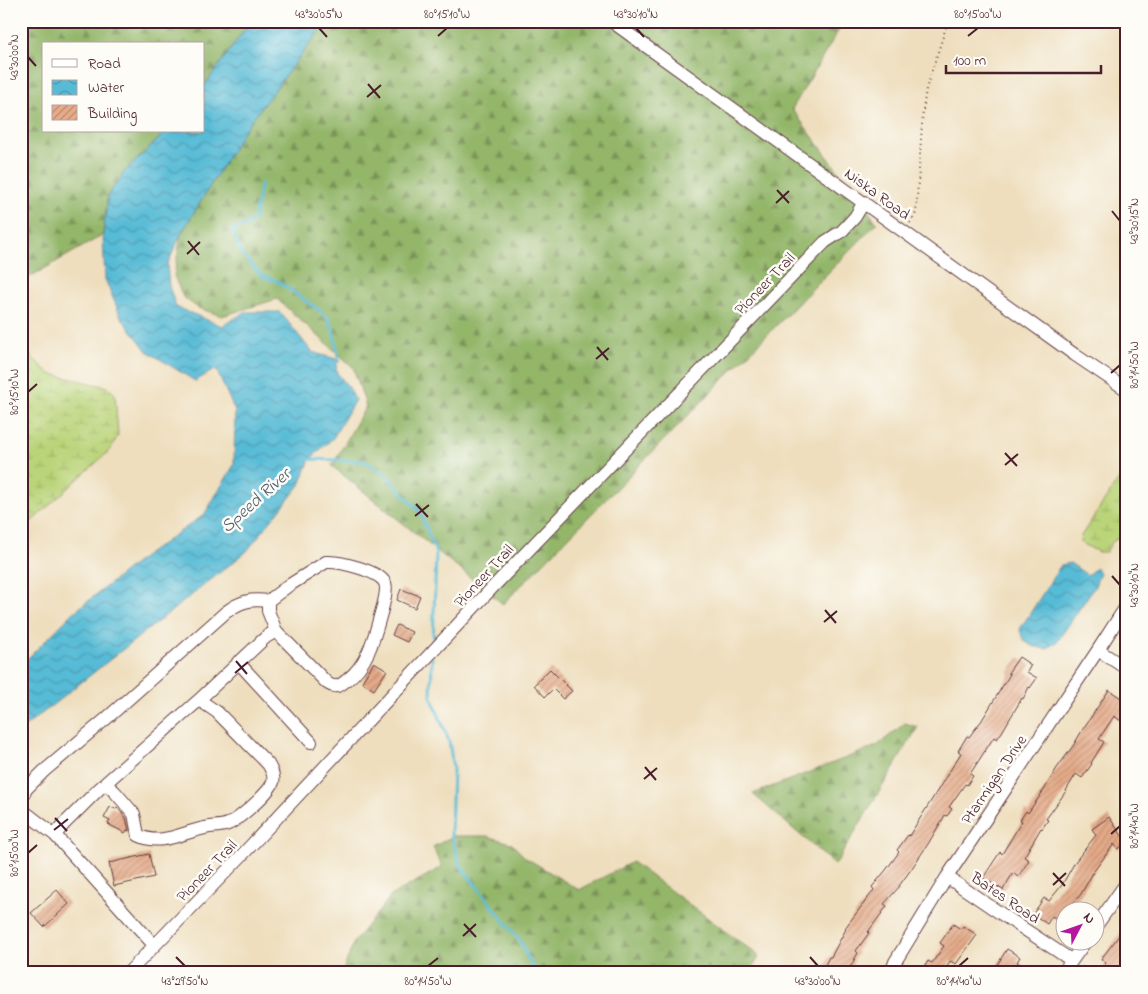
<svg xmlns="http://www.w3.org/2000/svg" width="1148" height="994" font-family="'Indie Flower',sans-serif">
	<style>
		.forest { fill: url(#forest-firs); stroke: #6e6a4a }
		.wetland { fill: url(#wetland-marsh); stroke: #827a52 }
		.water { fill: url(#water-waves); stroke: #506d80 }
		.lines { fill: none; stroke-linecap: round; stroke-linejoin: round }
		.stream { stroke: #57bbd6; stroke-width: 3 }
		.building { fill: url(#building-hatch) }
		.minor-casing { stroke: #633c41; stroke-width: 14 }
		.path { stroke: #633c41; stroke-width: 2; stroke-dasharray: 1 4; stroke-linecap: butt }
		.minor { stroke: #fff; stroke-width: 12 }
		.ticks { fill: none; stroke: #4a1f2b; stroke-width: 2 }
		.labels { text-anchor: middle; stroke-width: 5; stroke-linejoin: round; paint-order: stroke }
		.street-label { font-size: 16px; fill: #4a1f2b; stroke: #fdfcf7 }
		.water-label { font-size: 18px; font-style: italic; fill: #4f5d6f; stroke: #fdfcf7 }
		.neatline { fill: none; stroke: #4a1f2b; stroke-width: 2 }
		.ticks-label { font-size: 12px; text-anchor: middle; fill: #4a1f2b }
	</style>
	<defs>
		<pattern id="forest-firs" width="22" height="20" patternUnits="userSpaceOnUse" patternTransform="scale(1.25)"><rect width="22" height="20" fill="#93b669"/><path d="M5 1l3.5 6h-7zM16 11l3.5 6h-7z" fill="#7a9357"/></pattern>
		<pattern id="wetland-marsh" width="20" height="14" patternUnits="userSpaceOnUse" patternTransform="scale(1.25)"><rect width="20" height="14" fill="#bad479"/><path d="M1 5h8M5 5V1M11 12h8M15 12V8" fill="none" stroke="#a1b669"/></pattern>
		<pattern id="water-waves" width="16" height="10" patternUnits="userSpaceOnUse" patternTransform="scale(1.25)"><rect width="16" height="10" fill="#57bbd6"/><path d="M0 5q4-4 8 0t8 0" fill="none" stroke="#4a97ae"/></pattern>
		<pattern id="building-hatch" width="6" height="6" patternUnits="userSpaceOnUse" patternTransform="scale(1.25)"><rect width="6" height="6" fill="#e5ab89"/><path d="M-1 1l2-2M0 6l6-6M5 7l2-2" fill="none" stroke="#bc8b70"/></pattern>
	</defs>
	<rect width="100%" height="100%" fill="#fdfcf7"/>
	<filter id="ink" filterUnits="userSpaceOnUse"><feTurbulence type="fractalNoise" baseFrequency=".02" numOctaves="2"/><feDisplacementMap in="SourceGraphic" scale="10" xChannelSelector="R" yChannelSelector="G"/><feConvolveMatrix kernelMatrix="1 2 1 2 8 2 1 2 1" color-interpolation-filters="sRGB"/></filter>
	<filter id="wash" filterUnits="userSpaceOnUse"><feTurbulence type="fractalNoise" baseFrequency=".0096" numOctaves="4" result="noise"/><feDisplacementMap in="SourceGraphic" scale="20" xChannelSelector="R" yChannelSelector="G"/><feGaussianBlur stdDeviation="1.12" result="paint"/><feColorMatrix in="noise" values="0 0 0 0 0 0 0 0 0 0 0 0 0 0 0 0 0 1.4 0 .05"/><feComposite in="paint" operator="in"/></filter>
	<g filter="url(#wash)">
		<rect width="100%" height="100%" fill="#eedebd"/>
		<path class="forest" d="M30,21h221l-47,65v-42h-160v87h123l-41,39 -18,25 -5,40 -82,47v-241z
			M327,21h517l-52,88 85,114 -374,381 -171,-138 34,-60 -13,-39 -76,-68 -55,17 -24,-8 -15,-11 -9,-21 7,-42 63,-104z
			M905,723l13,4 -83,138 -82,-71 124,-48z
			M453,836h34l24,7 15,15 53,32 53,-28 127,94 -10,17h-404l-1,-5 10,-26 38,-47 50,-28 -9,-20z"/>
		<path class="wetland" d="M21,347l29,27 58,13 7,7 3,41 -8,15 -89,81z
			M1127,467v62l-5,7 -10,6 -6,10h-8l-18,-10 1,-6z"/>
		<path class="water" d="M251,21h76l-83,109 -63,104 -14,31 2,21 7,21 46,19 23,-14h35l32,40 27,8 1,1 -4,3 1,9 13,16 5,11 -22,38 -23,21 -10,26 -54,67 -225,178v-65l52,-52 69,-55 62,-43 30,-50 1,-54 -19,-42 -21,12 -48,-30 -26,-34 -16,-38 -2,-44 5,-40 18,-25 41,-39h37v-45z
			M1070,563l17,12 9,-7 4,4 -5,14 -38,56 -11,7c-15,-3 -23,-4 -26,-20l41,-64z"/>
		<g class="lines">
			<path class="stream" d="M261,183l-7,36 -5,5 -17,6 9,23 20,22 18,7 40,28 10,9 5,15 5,26 -2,1
				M307,460l3,-1 54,2 20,12 36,39 16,41 -3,91
				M432,658l-1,38 18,45 4,27 -2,66 9,31 60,76 15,32"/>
		</g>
		<g id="blocks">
			<path class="building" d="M401,589l19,7 -5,12 -18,-8z
				M397,625l15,7 -5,10 -15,-7z
				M1019,657l12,8 -4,7 10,6 -7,10 -1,-1 -6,12 -1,-1 -20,34 -5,7 -3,-2 -24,37 3,2 -6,9 -2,-1 -16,23 3,2 -5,7 -2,-1 -17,29 -16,24 -13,18v1l-15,17 3,2 -19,26 1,1 -13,18 2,2 -11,20h-26l8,-16h2l15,-28 -1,-1 29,-38 -2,-3 14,-17 13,-18 -2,-2 11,-15 1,1 52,-83 -3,-2 9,-15 2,1 13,-17 28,-46 -2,-1z
				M374,662l13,8 -13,20 -12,-8z
				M550,669l22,22 -9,8 -10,-10 -8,8 -11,-12z
				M1109,690l18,12v23l-13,-9 -15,23 5,3 -13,21 1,1 -10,14 -6,-4 -12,20 -18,25 2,1 -6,9 -1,-1 -17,29 5,3 -11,17 -5,-4 -10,17 -20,-12 17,-26 2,2 20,-33 -2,-1 6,-9 2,2 16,-23 13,-22 16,-22 10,-17z
				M110,807l6,2 1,-2 9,11 3,13 -2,-1 -2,3 -17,-9 2,-3 -6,-3z
				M1109,817l18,26 -9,6 -4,-5 -20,27 -13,23 -14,18h-1v3l-5,7 -9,-6 -5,8 -14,-10 11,-16 5,3 13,-16 13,-23 21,-27 -4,-6z
				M149,854l5,23 -40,9 -5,-23z
				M57,890l12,14 -25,23 -13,-14z
				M953,924l8,5 2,-3 14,9 -21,29 -6,-3 -6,12h-23l7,-12 4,2 12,-17 -4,-3z
				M1127,925v33l-4,5 3,2 -6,8h-21l7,-10 -5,-4z
				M1007,949l13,8 -3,5 17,11h-24l-13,-8z"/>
		</g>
	</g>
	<g filter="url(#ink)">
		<use href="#blocks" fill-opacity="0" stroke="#633c41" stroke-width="1"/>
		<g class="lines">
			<g class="minor-casing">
				<path id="minor" d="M611,21l464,334 52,35
					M1098,650l29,19
					M238,662l73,80
					M106,784l9,8 19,22 4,21c23,12 45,-3 67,-7 7,-2 16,-1 23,-4 10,-4 41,-31 45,-42 2,-6 -2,-13 -5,-18l-51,-52 -18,-12
					M21,800l5,-11 18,-18 63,-53 119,-106c15,-11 24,-13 42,-11l20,-15 38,-24c14,-1 53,9 59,21 3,7 -2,23 -4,30 -7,25 -13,51 -34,67 -4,3 -8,7 -13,6 -3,0 -5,-2 -7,-3l-51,-52 -8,-20v-10
					M21,809l34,26 99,110
					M55,835l9,-11 35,-35 100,-89 67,-63 10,-6
					M947,877l50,34 74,49
					M1096,926l31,-44
					M128,973l116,-120 248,-265 333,-346 17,-11 13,-14 9,-15
					M891,973l4,-11 52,-85 151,-227 29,-45
					M1063,973l22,-31"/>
			</g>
			<path class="path" d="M910,223l6,-10 7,-103 3,-21 22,-68
				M1082,967l8,6"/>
			<use href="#minor" class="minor"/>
		</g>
	</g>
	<path class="ticks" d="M319,28l8,9M636,28l8,9M438,36l9,-8M968,36l10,-8M28,57l8,9M368,84l12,14M367,97l14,-12M777,190l12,13M776,203l13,-12M1112,211l8,10M188,241l11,14M187,254l13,-12M597,347l11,13M596,359l13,-11M1111,373l9,-8M28,392l9,-8M1005,453l12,13M1005,465l13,-11M416,504l12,13M415,516l14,-11M1112,576l8,9M825,610l11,13M824,622l13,-11M236,661l11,13M235,673l13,-11M645,767l11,13M644,779l13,-11M55,818l12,13M54,830l14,-11M1111,834l9,-8M28,853l9,-8M1053,873l12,13M1053,885l13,-12M464,924l12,13M463,936l13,-12M176,957l9,9M810,957l8,9M428,966l10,-8M959,966l9,-8"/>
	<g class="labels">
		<g class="street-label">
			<text transform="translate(878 193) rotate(36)" y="6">Niska Road</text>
			<text transform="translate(764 283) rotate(-46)" y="6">Pioneer Trail</text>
			<text transform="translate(483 575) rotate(-47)" y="6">Pioneer Trail</text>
			<text transform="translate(993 779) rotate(-56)" y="6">Ptarmigan Drive</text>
			<text transform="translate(206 870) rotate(-46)" y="6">Pioneer Trail</text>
			<text transform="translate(1006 897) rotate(34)" y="6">Bates Road</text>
		</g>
		<g class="water-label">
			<text transform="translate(255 500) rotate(-42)" y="6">Speed River</text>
		</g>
	</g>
	<rect width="1148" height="994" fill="none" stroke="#fdfcf7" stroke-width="55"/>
	<rect x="42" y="42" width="162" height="90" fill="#fdfcf7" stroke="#b5a4a5"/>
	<rect x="52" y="59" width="25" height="8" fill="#ffffff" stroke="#b5a4a5"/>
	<text x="88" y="68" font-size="15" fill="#4a1f2b">Road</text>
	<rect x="52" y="80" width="25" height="15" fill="url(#water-waves)" stroke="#b5a4a5"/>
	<text x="88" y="92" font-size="15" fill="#4a1f2b">Water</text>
	<rect x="52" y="105" width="25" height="15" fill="url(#building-hatch)" stroke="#b5a4a5"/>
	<text x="88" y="118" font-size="15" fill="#4a1f2b">Building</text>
	<g transform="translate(1080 926) rotate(49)"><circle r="24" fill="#fdfcf7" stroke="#b5a4a5"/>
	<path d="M0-4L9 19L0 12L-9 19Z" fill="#b5179e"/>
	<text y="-8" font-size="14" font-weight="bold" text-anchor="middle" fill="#4a1f2b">N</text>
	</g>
	<path d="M946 65v8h155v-8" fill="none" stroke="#4a1f2b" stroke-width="2.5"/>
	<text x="953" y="65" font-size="15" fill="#4a1f2b" stroke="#fdfcf7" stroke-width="4" paint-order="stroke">100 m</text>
	<rect x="28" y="28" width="1092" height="938" class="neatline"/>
	<g class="ticks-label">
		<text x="319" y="18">43°30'05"N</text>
		<text x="447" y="18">80°15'10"W</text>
		<text x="636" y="18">43°30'10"N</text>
		<text x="978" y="18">80°15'00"W</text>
		<text transform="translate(14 57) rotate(-90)" y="4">43°30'00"N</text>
		<text transform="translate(1134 221) rotate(-90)" y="4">43°30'15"N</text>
		<text transform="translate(1134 365) rotate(-90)" y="4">80°14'50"W</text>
		<text transform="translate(14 392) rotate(-90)" y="4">80°15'10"W</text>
		<text transform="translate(1134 585) rotate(-90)" y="4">43°30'10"N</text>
		<text transform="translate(1134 826) rotate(-90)" y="4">80°14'40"W</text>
		<text transform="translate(14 853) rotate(-90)" y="4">80°15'00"W</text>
		<text x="185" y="985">43°29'50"N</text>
		<text x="428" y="985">80°14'50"W</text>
		<text x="818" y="985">43°30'00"N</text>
		<text x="959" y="985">80°14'40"W</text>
	</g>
</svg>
